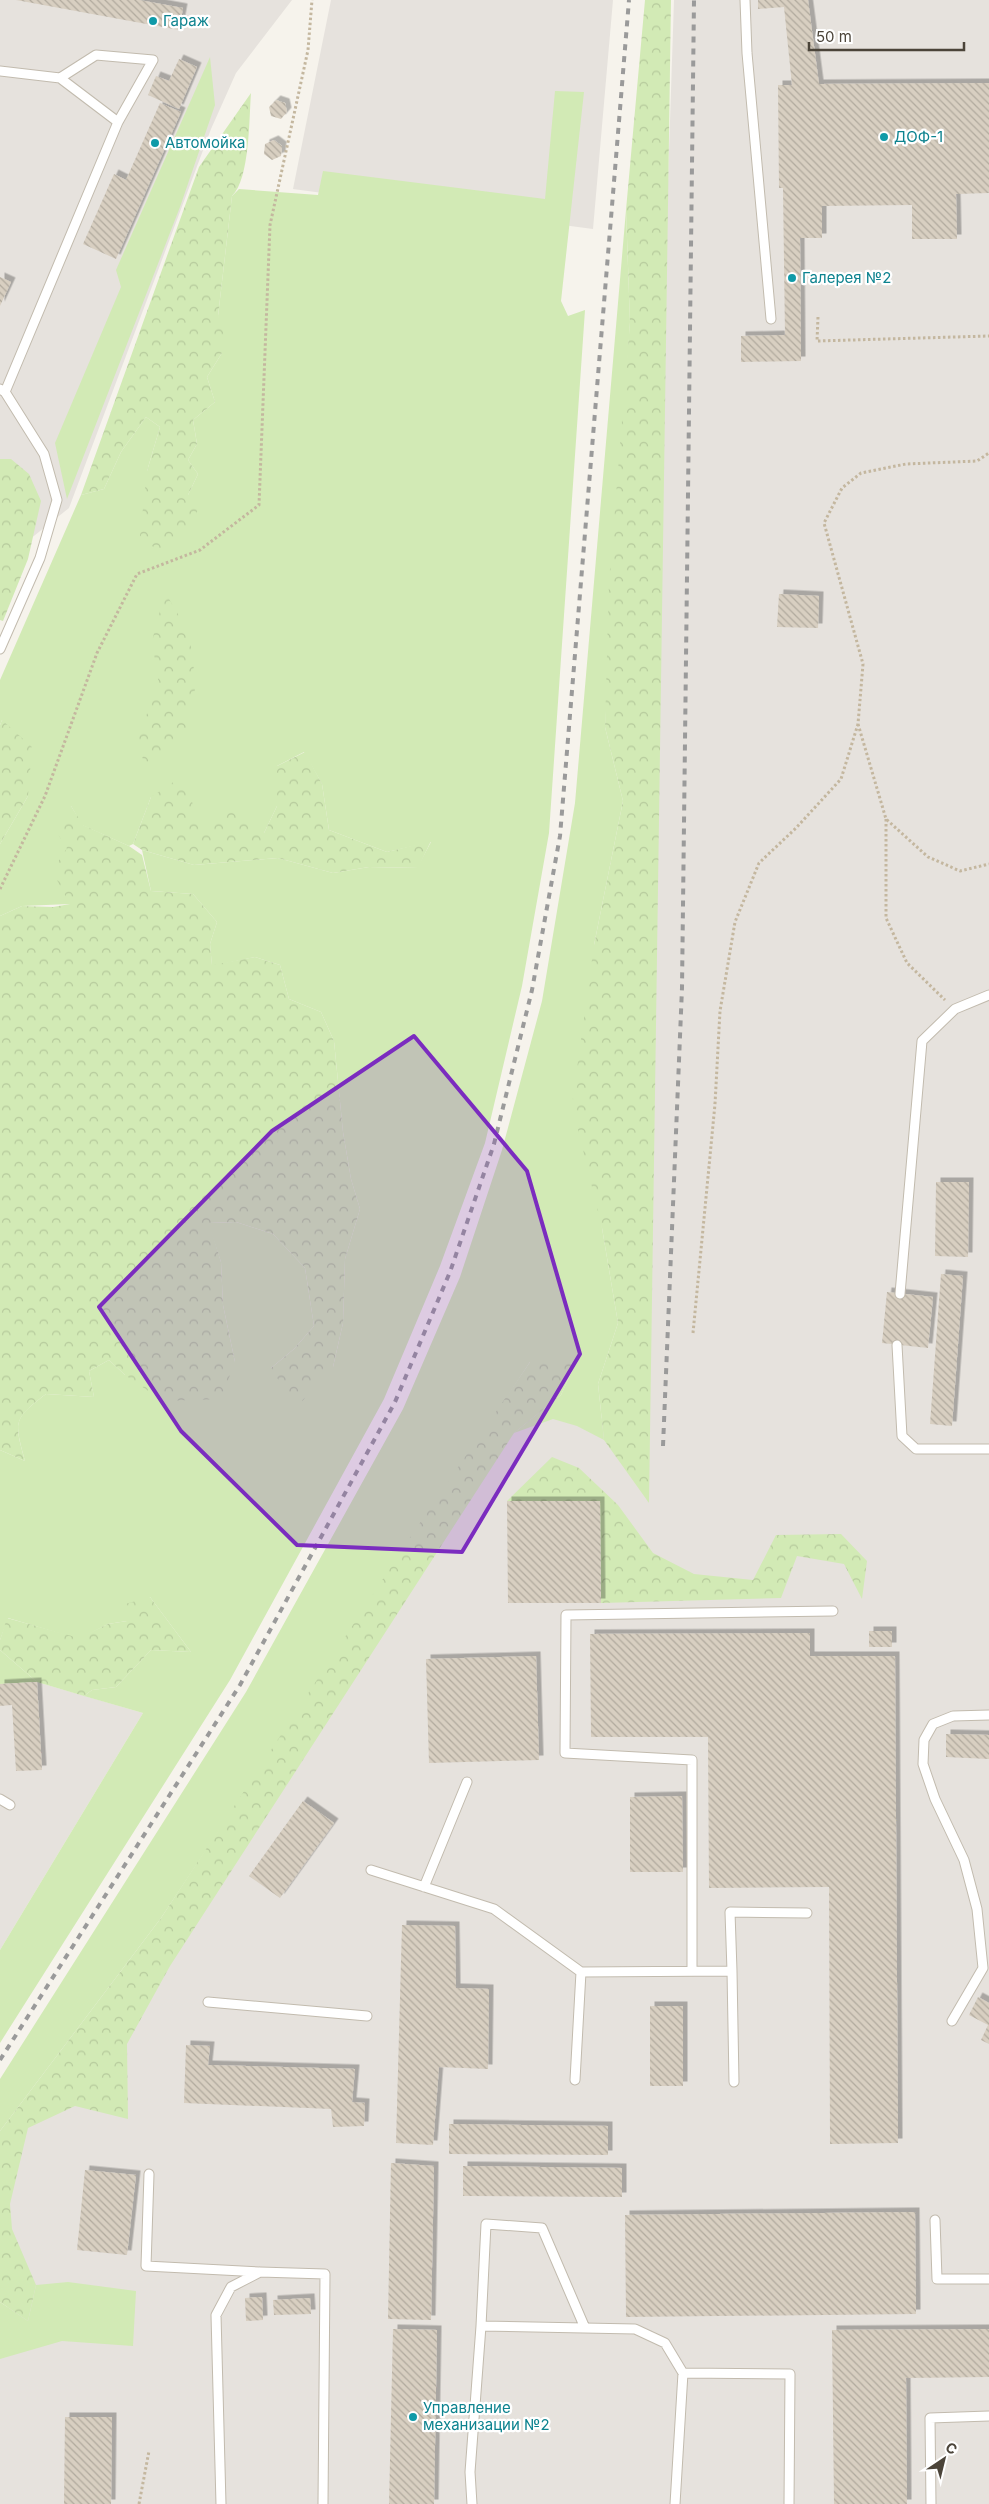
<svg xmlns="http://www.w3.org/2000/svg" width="989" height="2504" font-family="Inter,sans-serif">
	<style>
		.industrial { fill: #e6e2dd }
		.grass { fill: #d2eab5 }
		.forest { fill: url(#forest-crowns) }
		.building { fill: url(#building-back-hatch); filter: url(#shadow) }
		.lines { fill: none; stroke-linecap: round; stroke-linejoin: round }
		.lane-casing { stroke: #c2bbae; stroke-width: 11 }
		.path { stroke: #c4b79f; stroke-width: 3; stroke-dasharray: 2.5 2.5; stroke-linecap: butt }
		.lane { stroke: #fff; stroke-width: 9 }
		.rail { stroke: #9a9a9a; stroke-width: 4; stroke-dasharray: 6 6; stroke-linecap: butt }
		.marked { fill: #7b2cbf; fill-opacity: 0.2; stroke: #7b2cbf; stroke-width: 4; stroke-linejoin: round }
		.culture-dot { fill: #0f9aa8; stroke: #fff; stroke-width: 2 }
		.labels { text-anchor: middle; stroke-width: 4.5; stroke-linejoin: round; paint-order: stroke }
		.culture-label { font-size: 15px; fill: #0d838f; stroke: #fff; text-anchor: start }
	</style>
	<defs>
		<pattern id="forest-crowns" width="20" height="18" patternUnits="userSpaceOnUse" patternTransform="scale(1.25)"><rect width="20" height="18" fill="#d2eab5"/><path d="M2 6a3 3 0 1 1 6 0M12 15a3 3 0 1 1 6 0" fill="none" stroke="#b6ca9c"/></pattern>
		<pattern id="building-back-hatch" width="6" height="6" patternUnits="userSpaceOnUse" patternTransform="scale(1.25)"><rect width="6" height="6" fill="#d8cfc1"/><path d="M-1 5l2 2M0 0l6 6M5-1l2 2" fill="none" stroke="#b1aa9e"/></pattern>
		<filter id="shadow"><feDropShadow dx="4.5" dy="-4.5" stdDeviation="0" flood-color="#0004"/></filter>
	</defs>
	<rect width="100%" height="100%" fill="#f6f3ec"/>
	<path class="industrial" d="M0,0h292l-56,73 -25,56 -142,379 -69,55z
		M331,0h282l-20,229 -300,-40z
		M674,0h315v2504h-989v-164l9,-4 -9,-177 516,-750 111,12z
		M37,1682l106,31 -143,237v-266z"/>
	<path class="grass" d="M210,57l5,48 -35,102 -113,292 -12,-56 66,-156 -5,-17z
		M555,91l29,1 -23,209 7,15 17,-6 -36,523 -27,153 -37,157 -45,123 -56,133 -154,281 -230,363v-93l143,-237 -59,-17 8,-6 24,-3 35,-37 40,2 -41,-55 -23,24 -19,3 -29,15 -71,-21 -8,22v-190l25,11c-11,-40 -12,-42 21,-67l48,3 -5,-26 20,-11 16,15 110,-13 -12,-57 -2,-43 -13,-39 28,-1 37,12 32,34 9,58 -20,23 -23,19 62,-1 10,-44 2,-64 15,-50 -9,-30 -8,-47 -9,-91 -13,-29 -32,-13 -9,-34 -25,-8 -43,9 -2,-22 7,-22 -24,-28 -42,-3 -9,-41 52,15 84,-7 55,15 36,-6 48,1 14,-26 -44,10 -58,-22 -7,-46 -18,-32 -27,14v40l-13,27 -61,-5 -52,-31 -18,47 -4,2 -47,-21 -11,-19 -4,42 3,56 -48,2 -22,10v-72l28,-48 -26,-76 -2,5v-45l81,-185 23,-6 17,-37 25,-35 14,10 -13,44 41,24 10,-21 -10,-14 9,-16 -4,-24 22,-18 -8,-25 15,-24 -4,-37 14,-120 7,-7 79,6 5,-24 222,28z
		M626,210l4,112 -25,405 18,74 -29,144 8,283 16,95 -20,61 6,56 -27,-14 -24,-7 -39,14 47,-38 15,-33h-46l-369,556 -161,213v-52l246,-387 157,-283 57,-132 42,-127 40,-149 33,-198z
		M0,1650l37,32 -37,2z
		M68,2282l68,9 -3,55 -71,-5 -62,18v-57l28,19 8,-36z"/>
	<path class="forest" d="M645,0h26l-22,1503 -45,-63 -6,-56 20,-61 -16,-95 -30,-123 22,-160 29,-144 -18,-74 4,-146 21,-259 -4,-112z
		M251,93c-2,25 -1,86 -19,103l-14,120 11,18 -7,19 -15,24 8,25 -22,18 4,24 -9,16 10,14 -10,21 10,14 -11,29 -30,12 -17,-14 7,-65 13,-44 -14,-10 -25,35 -17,37 -23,6 118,-328z
		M0,459h11l18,15 12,27 -13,58 -25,62 -3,-1z
		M165,592l24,41 7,52 -11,46 -41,34 -6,-30 21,-50 -7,-44z
		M2,720l30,27 -4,49 -28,48v-119z
		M305,752l17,32 7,46 58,22 44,-11 -13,27 -49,-1 -36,6 -55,-15 -84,7 -52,-15 -9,-6 18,-47 30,-20 22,50 29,-16 32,22 13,-27v-40z
		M71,806l12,19 46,21 13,9 9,36 42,3 24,28 -7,22 2,21 43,-8 25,8 9,34 32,13 13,29 9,91 8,47 9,30 -15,50 -2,64 -10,44 -37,41 -25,-40 23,-19 20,-23 -9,-58 -32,-34 -37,-12 -27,1 12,39 2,43 12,57 -14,37 -58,2 -38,-26 -16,-15 -20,11 5,26 -48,-3c-33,25 -32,28 -21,67l-25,-11v-534l22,-10 31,1 17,-3 -18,-33 15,-23 -12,-18z
		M530,1362h46l-15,33 -47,38 -344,533 -43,78 1,75 -53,-13 -47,22 -18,76 2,25 24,56 -8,36 -28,-19v-171l161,-213 252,-385z
		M552,1457l27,11 39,37 35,48 41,21 59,6 23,-45 65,-1 26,27 -5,38 -18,-35 -47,-8 -16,42 -180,5 -1,-102h-93z
		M150,1597l41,55 -40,-2 -35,37 -24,3 -8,6 -47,-14 -37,-32v-10l7,-22 72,20 29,-14 19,-3 -2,-17z"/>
	<path class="building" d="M16,0h123l44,8 -4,22z
		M758,0h50l11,84 170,-1v110l-33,1 1,45h-45v-34l-90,1v32h-22l1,123 -60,1v-26l44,-1 -2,-147h-4l-1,-103h14l-8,-78 -26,2z
		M179,59l18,8 -18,42 -31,-14 8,-19 13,5z
		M276,100l9,3 2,9 -6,7 -10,-3 -2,-9z
		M160,103l21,9 -65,147 -33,-15 31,-70 12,6z
		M274,140l8,6 -1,10 -9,4 -8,-6 1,-10z
		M0,277l11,5 -11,24z
		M779,594l40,2 -1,32 -41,-1z
		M936,1182h33l-1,75 -33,-1z
		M941,1274l22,2 -11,150 -22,-2z
		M887,1292l46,5 -5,51 -46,-5z
		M507,1501h93l1,102h-93z
		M869,1631h23v16h-23z
		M810,1633v23h85l3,487 -68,1 -1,-257 -120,1 -1,-151h-117l-1,-103z
		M536,1656l3,104 -110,3 -3,-104z
		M37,1682l5,88 -26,1 -4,-66 -12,1v-22z
		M946,1734l43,1v24l-43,-2z
		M682,1796l1,76h-53v-75z
		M303,1801l31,22 -54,75 -31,-22z
		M402,1925l53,1 1,62 33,1 -1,80 -49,-2 -6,78 -37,-2z
		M978,1997l11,6v41l-8,-4 7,-15 -19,-10z
		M650,2006h33v80h-33z
		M186,2045l24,1 -2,19 147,4 -3,33 13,1 -1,23 -31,1 -2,-18 -147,-6z
		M449,2124l159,2v29l-159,-1z
		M391,2163l43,3 -3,154 -43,-1z
		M463,2166l159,2v29l-159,-1z
		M85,2170l51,5 -9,80 -50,-5z
		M915,2212l1,102 -290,3 -1,-102z
		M262,2297l1,23 -17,1 -1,-23z
		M310,2298l1,16 -37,1 -1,-15z
		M393,2329l44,1 -3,174h-45z
		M989,2329v48l-83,1 1,126h-73l-2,-174z
		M65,2417h47l-1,87h-47z"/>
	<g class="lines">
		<g class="lane-casing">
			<path id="lane" d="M745,0l2,53 24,266
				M0,71l60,7 58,44 -113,270
				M60,78l36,-23 57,5 -35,62
				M0,649l40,-91 17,-58 -13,-46 -39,-62 -5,-3
				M900,1294l22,-253 33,-32 34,-14
				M897,1345l5,91 14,13h73
				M0,1799l10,6
				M371,1870l123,39 87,63 151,-1 -2,-59 77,1
				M424,1887l43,-105
				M692,1971v-211l-127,-7 1,-138 267,-4
				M732,1971l2,111
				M208,2002l159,14
				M952,2021l31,-53 -6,-59 -13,-49 -29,-61 -12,-35 1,-24 9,-16 20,-8 36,-1
				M575,2080l6,-108
				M149,2174l-3,92 113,6
				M935,2220l2,59h52
				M481,2326l5,-102 56,4 43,100
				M221,2504l-5,-189 15,-28 29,-15 65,2 -2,230
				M472,2504l-2,-32 11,-146 154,3 30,14 18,30
				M675,2504l8,-131 107,1 -1,130
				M931,2504l-1,-86 59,-2"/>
		</g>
		<path class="path" d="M818,317l-1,24 172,-5
			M858,724l28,95 42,38 32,14 29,-7
			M886,819v99l21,45 38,37
			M0,889l45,-93 52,-143 40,-79 63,-24 59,-45 11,-280 38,-175 4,-50
			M693,1333l22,-229 5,-93 15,-89 24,-59 37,-35 45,-49 17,-55 5,-60 -39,-141 18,-35 19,-15 45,-9 71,-3 12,-8
			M139,2504l10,-53"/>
		<use href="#lane" class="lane"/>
		<path class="rail" d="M663,1446l19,-458 12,-988
			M0,2060l240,-375 155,-283 55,-130 44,-128 38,-154 28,-154 69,-836"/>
	</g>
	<path class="marked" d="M414,1036l113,135 53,183 -118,198 -165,-7 -116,-114 -82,-124 173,-176z"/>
	<g class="culture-dot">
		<circle cx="153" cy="21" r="5"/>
		<circle cx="884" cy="137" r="5"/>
		<circle cx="155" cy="143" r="5"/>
		<circle cx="792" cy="278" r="5"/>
		<circle cx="413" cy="2417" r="5"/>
	</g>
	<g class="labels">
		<g class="culture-label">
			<text x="163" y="26">Гараж</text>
			<text x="894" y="142">ДОФ-1</text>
			<text x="165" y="148">Автомойка</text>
			<text x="802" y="283">Галерея №2</text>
			<text x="423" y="2413">Управление<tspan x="423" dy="17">механизации №2</tspan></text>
		</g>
	</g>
	<g transform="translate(944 2459) rotate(35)" stroke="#ffffff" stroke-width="4" paint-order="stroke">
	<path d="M0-4L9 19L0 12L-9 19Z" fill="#4b4439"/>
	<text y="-8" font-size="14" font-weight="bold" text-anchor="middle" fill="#4b4439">С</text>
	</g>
	<path d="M809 42v8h155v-8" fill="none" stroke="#4b4439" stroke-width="2.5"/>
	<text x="816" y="42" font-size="15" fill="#4b4439" stroke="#ffffff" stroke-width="4" paint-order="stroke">50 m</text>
</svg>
